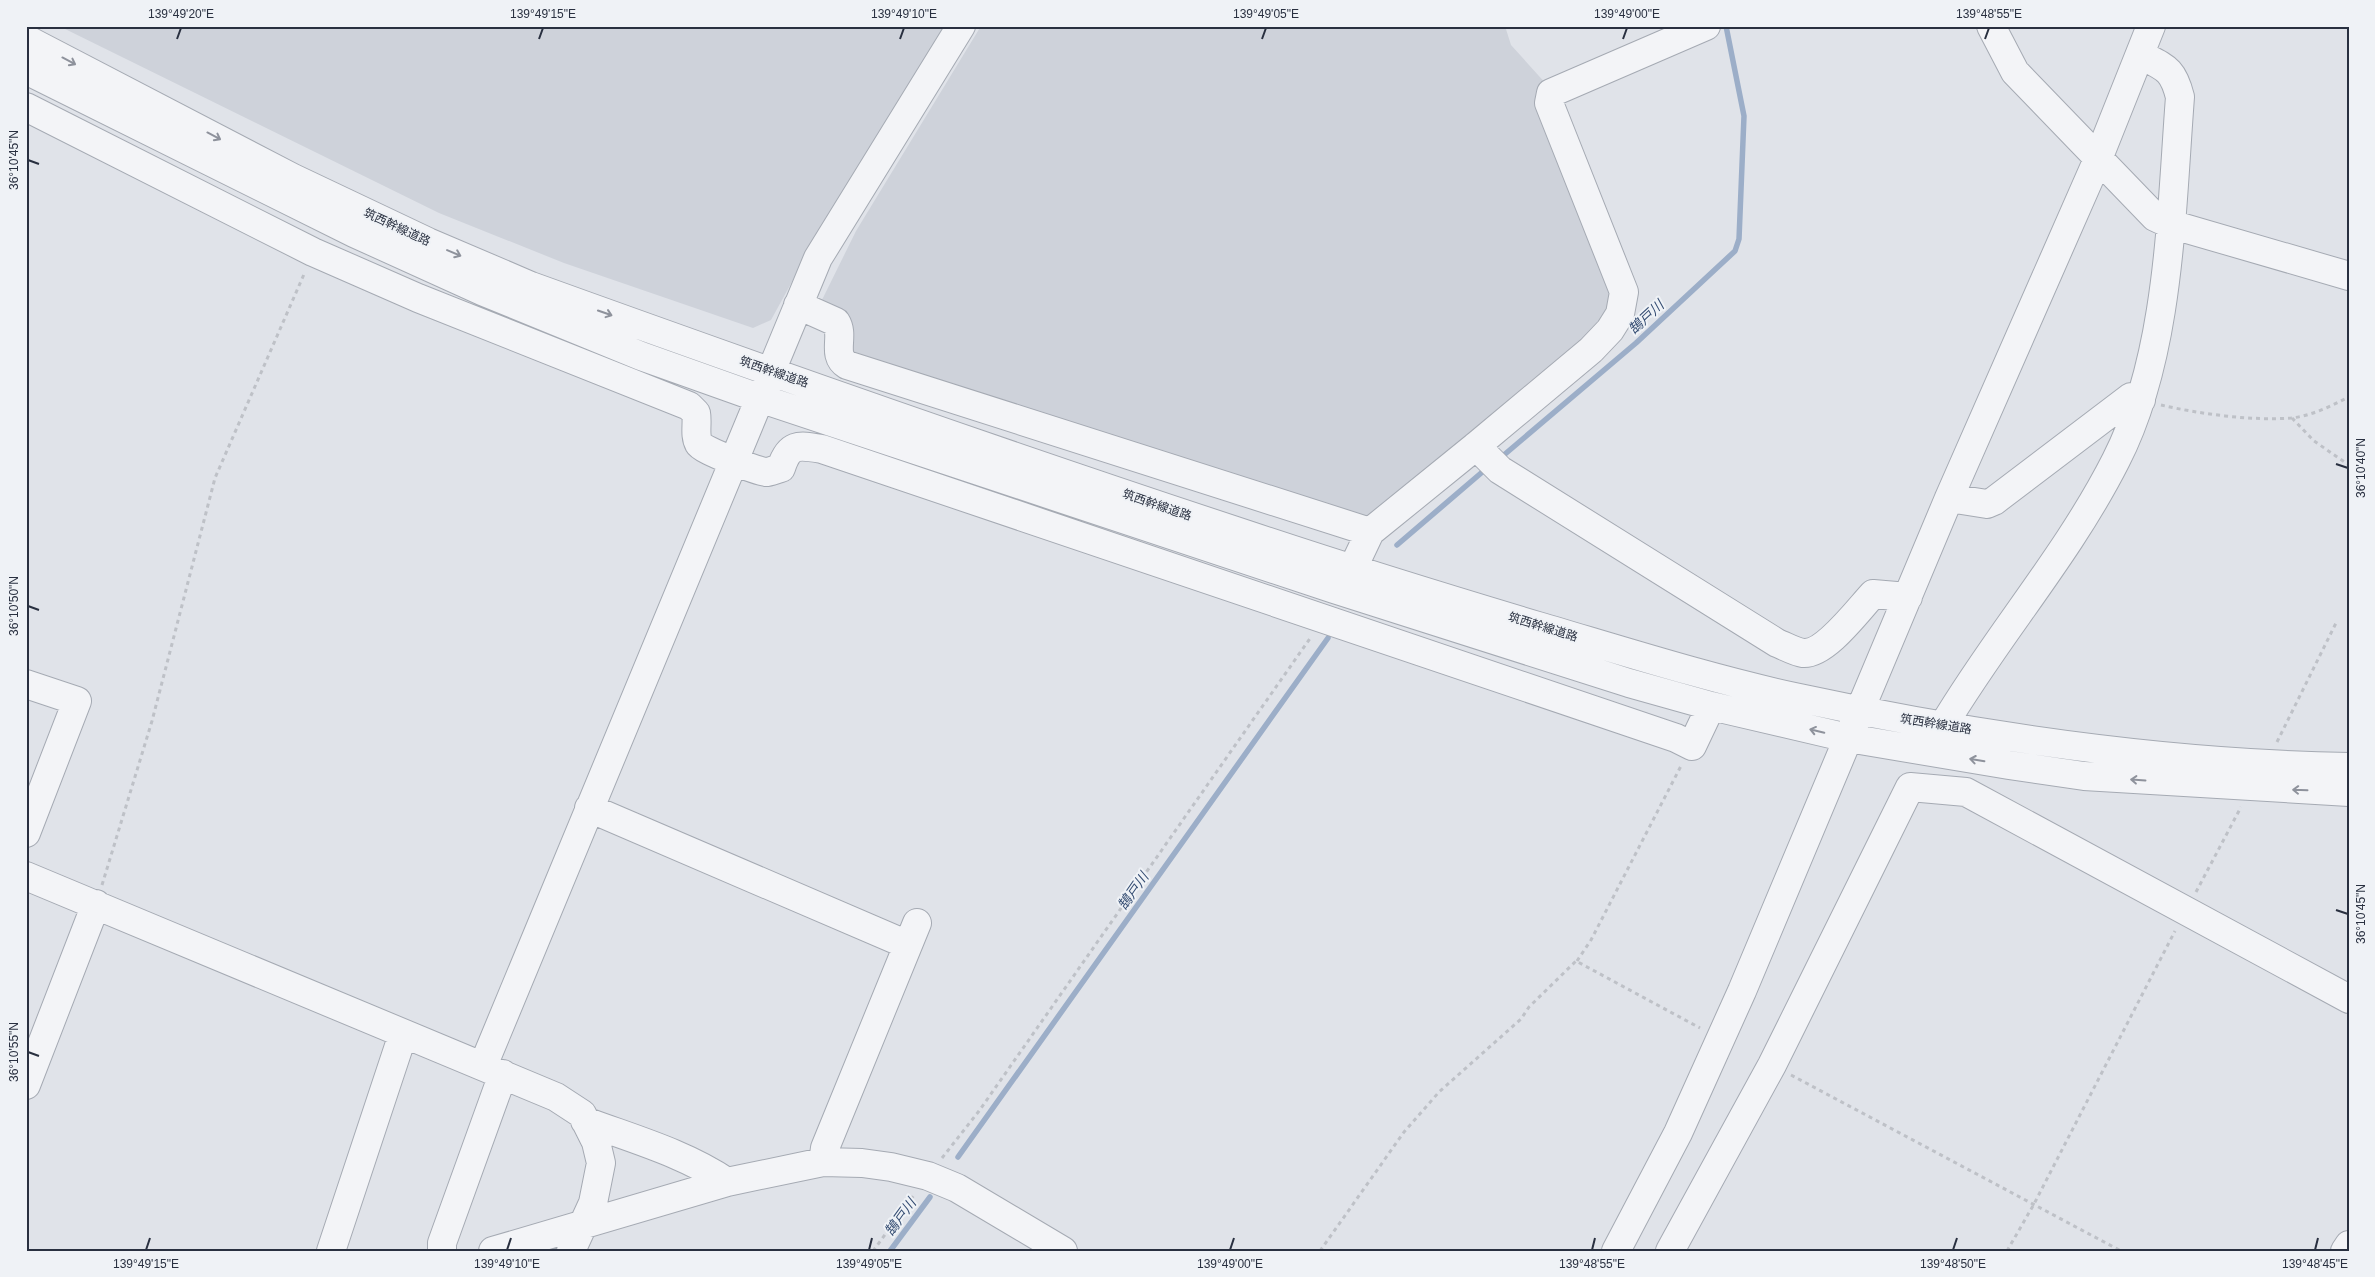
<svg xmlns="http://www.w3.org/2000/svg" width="2375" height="1277" font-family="Helvetica,'Noto Sans JP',sans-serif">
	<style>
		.built { fill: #ced2da }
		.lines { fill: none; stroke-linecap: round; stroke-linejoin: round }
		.stream { stroke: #9caec8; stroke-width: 5.5 }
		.minor-casing { stroke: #a5aab3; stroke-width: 30 }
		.path { stroke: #bec1c7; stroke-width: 3; stroke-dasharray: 4 4; stroke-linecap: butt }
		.minor { stroke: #f3f4f7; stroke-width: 28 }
		.oneway { stroke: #8e929c }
		.ticks { fill: none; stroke: #293040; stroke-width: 2 }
		.labels { text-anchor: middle; stroke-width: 4; stroke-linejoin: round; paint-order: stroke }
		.street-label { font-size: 12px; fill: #293040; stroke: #eff2f6 }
		.water-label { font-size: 14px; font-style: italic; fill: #344c72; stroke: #eff2f6 }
		.neatline { fill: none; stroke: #293040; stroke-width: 2 }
		.ticks-label { font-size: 12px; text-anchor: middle; fill: #293040 }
	</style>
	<rect width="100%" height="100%" fill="#e0e3e9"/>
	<path class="built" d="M59,26h894l-131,201 -51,93 -18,8 -189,-65 -125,-50z
		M981,26h524l6,19 37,41 69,203 -5,28 -240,203 -526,-163 -27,-51 37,-75z"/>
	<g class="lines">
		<path class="stream" d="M1498,460l138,-117 99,-92 4,-12 5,-123 -18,-90
			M1397,545l90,-77
			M958,1157l370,-519
			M890,1251l40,-54"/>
		<g class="minor-casing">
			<path id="minor" d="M1991,26l24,46 140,145 15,7 179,52
				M26,39l267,139 135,64 103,44c238,86 477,170 717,249 96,32 193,62 290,91 85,25 170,52 256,71 181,39 369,67 555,70
				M26,70l328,163 128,58 159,65 118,42 575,191 295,94 82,23 137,32 161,27 75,11 265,16
				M26,107l287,145 105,46 271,108 7,7c2,10 -2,22 3,31 3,6 58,27 67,28 4,0 10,-3 15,-4 8,-25 17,-23 41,-19l854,289 16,8 19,-40
				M798,305l38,17c9,14 -5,33 11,43l523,167
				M1476,446l24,24 277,173c8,3 18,9 26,10 22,2 55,-43 70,-59l35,3
				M1949,498l38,6 7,-3 137,-104 10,3
				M1352,570l18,-38 106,-86 115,-96 19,-20 10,-16 4,-22 -75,-189 2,-10 155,-67
				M26,684l51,17 -51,132
				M1943,726c54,-91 125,-171 173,-266 54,-105 55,-247 64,-363 -7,-28 -14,-29 -39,-42
				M589,808l319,137
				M26,876l530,221 26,17 14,28 5,21 -8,40 -22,48
				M483,1066l335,-808 143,-232
				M26,1085l70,-181
				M585,1121c48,18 99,32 142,61
				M823,1162l2,-14 92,-225
				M331,1251l72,-217
				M442,1251v-8l61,-169
				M493,1251l234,-69 96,-20 39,1 29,4 37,9 29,12 106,63
				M1616,1251l62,-118 64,-142 207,-493 149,-339 53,-133
				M1670,1251l102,-186 138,-278 56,5 383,207
				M2345,1251l4,-6"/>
		</g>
		<path class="path" d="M2161,405c39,9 90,16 130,13 20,-2 40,-12 58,-21
			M2292,418l22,23 35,24
			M2277,742l59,-119
			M102,885l50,-164 63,-243 90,-206
			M2196,892l45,-85
			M1577,961l14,-21 91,-176
			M1791,1075l330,176
			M942,1158l37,-47 332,-474
			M873,1251l41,-56
			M1320,1251l84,-119 35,-40 82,-73 8,-12 47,-46 124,67
			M2007,1251l27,-47 141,-273"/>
		<use href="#minor" class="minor"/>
	</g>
	<defs><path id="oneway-shaft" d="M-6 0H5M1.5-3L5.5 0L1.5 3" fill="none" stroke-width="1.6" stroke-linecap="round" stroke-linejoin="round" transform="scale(1.25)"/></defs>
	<g class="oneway">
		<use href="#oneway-shaft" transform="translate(69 61) rotate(28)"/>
		<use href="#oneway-shaft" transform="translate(214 136) rotate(28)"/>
		<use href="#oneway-shaft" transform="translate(454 253) rotate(23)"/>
		<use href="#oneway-shaft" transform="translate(605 313) rotate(19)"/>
		<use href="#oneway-shaft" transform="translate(1817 731) rotate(-167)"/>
		<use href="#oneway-shaft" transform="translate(1977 760) rotate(-171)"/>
		<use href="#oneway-shaft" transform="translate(2138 780) rotate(-176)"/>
		<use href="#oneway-shaft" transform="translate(2300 790) rotate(-178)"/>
	</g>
	<path class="ticks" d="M177,39l4,-11M539,39l4,-11M900,39l4,-11M1262,39l4,-11M1623,39l4,-11M1985,39l4,-11M28,160l11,4M2336,464l12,4M28,606l11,4M2336,910l12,4M28,1052l11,4M146,1250l4,-12M507,1250l4,-12M869,1250l3,-12M1230,1250l4,-12M1592,1250l3,-12M1953,1250l4,-12M2315,1250l3,-12"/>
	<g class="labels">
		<g class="street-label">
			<text transform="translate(397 227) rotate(25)" y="4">筑西幹線道路</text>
			<text transform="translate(774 372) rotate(19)" y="4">筑西幹線道路</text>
			<text transform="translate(1157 505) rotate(19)" y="4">筑西幹線道路</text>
			<text transform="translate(1543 627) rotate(17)" y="4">筑西幹線道路</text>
			<text transform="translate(1936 724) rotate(9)" y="4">筑西幹線道路</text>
		</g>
		<g class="water-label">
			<text transform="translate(1646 317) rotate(-43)" y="5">鵠戸川</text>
			<text transform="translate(1133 891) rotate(-55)" y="5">鵠戸川</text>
			<text transform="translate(900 1217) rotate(-54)" y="5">鵠戸川</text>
		</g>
	</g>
	<rect width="2375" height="1277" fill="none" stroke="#eff2f6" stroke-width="55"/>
	<rect x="28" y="28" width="2320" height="1222" class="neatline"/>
	<g class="ticks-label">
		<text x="181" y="18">139°49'20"E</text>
		<text x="543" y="18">139°49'15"E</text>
		<text x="904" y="18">139°49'10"E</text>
		<text x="1266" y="18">139°49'05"E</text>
		<text x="1627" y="18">139°49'00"E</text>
		<text x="1989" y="18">139°48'55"E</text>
		<text transform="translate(14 160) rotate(-90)" y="4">36°10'45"N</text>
		<text transform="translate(2361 468) rotate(-90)" y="4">36°10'40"N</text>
		<text transform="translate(14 606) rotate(-90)" y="4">36°10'50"N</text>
		<text transform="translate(2361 914) rotate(-90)" y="4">36°10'45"N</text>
		<text transform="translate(14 1052) rotate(-90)" y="4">36°10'55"N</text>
		<text x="146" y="1268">139°49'15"E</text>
		<text x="507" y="1268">139°49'10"E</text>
		<text x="869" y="1268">139°49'05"E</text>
		<text x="1230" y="1268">139°49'00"E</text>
		<text x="1592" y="1268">139°48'55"E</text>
		<text x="1953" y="1268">139°48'50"E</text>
		<text x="2315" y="1268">139°48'45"E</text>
	</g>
</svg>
